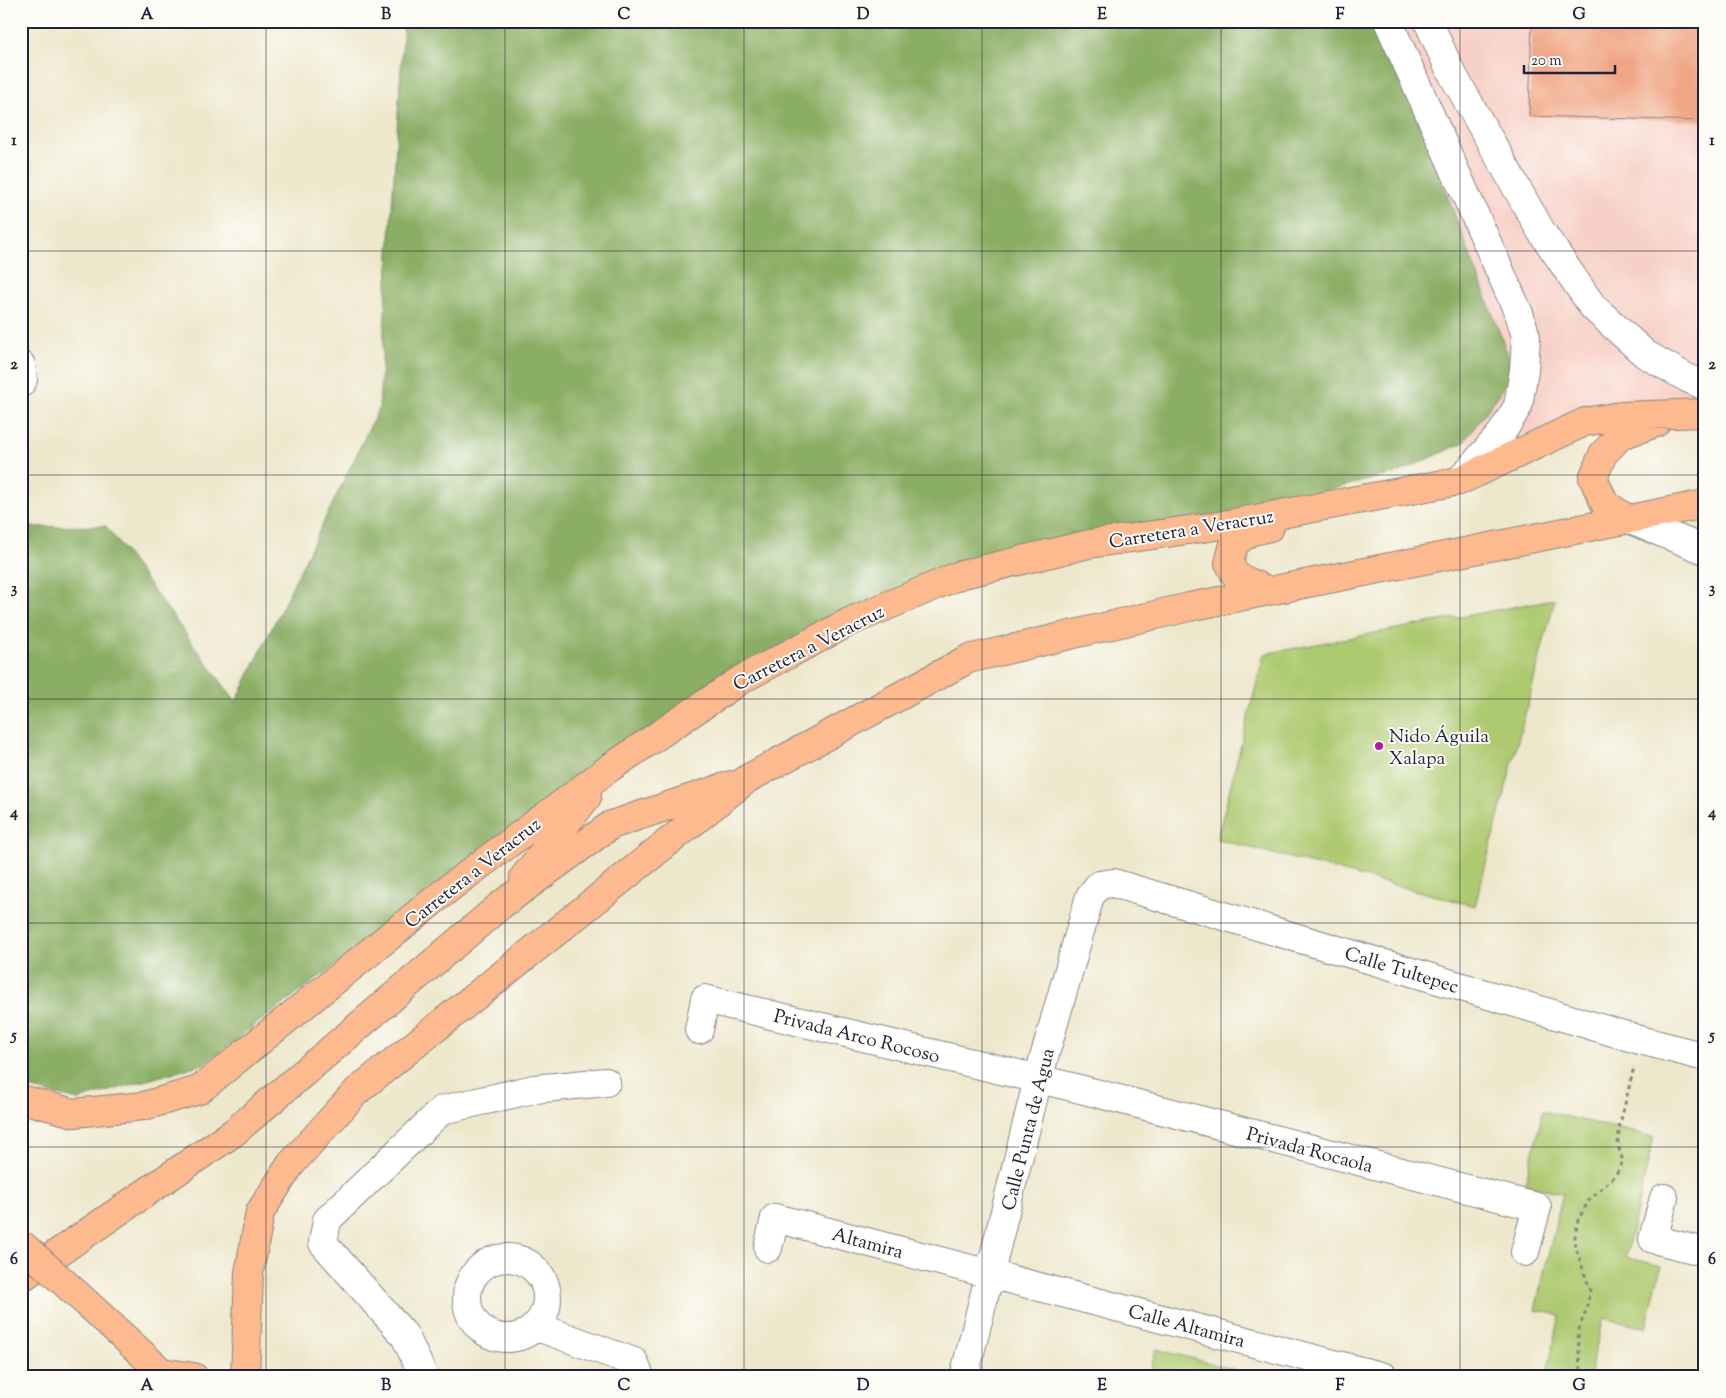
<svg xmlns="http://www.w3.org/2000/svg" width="1726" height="1398" font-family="'Sorts Mill Goudy',serif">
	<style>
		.built { fill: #f7d1c7 }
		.green { fill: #aeca71; stroke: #687656 }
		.forest { fill: #8aae63; stroke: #56684f }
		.building { fill: #f0a584 }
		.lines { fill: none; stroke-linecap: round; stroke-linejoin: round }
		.minor-casing { stroke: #888483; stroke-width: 30 }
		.major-casing { stroke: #888483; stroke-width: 30 }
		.path { stroke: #888483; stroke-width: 3; stroke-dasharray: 4 4; stroke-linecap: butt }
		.minor { stroke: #fff; stroke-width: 28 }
		.major { stroke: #fcba8e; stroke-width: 28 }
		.major-bridge-casing { stroke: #888483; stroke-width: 30; stroke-linecap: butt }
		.major-bridge { stroke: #fcba8e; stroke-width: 28 }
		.grid { fill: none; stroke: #22223b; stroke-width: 1; stroke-opacity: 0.55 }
		.poi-dot { fill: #b5179e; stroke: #fdfcf7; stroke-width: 2 }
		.labels { text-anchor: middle; stroke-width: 4; stroke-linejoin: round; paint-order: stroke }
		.street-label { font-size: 19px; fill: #22223b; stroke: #fdfcf7 }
		.poi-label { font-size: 19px; fill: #22223b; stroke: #fdfcf7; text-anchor: start }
		.neatline { fill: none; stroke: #22223b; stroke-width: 2 }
		.grid-label { font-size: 16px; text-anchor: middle; font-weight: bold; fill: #22223b }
	</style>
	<rect width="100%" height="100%" fill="#fdfcf7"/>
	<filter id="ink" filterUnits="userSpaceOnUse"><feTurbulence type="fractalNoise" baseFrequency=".02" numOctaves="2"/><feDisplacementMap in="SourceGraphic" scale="10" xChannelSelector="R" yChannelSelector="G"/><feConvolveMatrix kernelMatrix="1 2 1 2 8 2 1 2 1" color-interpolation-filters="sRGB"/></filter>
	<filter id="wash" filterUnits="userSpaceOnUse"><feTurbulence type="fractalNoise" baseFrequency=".0096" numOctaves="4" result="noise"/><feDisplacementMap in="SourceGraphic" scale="20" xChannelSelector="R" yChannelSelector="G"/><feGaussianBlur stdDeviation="1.12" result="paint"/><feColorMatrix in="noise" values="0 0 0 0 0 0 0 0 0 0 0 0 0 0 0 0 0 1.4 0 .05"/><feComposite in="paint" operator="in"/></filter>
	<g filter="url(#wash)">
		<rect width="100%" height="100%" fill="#ede7cb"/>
		<path class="built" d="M1381,21h324v386l-242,36 39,-105z"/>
		<path class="green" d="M1555,599l-80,307 -258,-67 47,-185z
			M1543,1111l111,26 -28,120 35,9 -15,62 -43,-10 -14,59h-43l14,-62 -25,-5 28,-117 -38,-8z
			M1156,1349l107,28h-114z"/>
		<path class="forest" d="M404,21h977l134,352 -52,70 -63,29 -320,81 -242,68 -216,130 -419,313 -125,36 -57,-14v-559l85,-1 130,176 143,-294z"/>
		<g id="blocks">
			<path class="building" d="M1532,21h173v100l-176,-5z"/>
		</g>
	</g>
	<g filter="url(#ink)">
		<use href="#blocks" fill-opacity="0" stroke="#888483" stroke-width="1"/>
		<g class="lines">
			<g class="minor-casing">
				<path id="minor" d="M1388,21l132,295 6,21 -2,33 -6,36 -17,28 -42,47
					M1428,21l21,47 92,163 52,76 52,47 44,25 16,7
					M21,365l2,15 -2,3
					M1628,519l77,31
					M699,1030l6,-31 367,88 465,120 -12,45
					M1664,1198l-11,41 52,13
					M768,1248l7,-30 609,159
					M467 1298a40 40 0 1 1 80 0a40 40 0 1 1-80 0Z
					M535,1326l99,36 6,15
					M424,1377l-19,-41 -82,-93 4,-23 115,-110 92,-21 72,-7
					M964,1377l74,-298 52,-183 9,-11 14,-2 527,157 65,17"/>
			</g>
			<g class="major-casing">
				<path id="major" d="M1628,519l-23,-15 -12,-26 10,-24 18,-19 35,-12
					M1268,591l-32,-15 -7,-13 5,-19 15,-12 21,-5
					M524,877l63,-80
					M21,1099l53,14 70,-7 55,-16 249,-201 163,-122 131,-88 107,-57 111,-47 129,-31 134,-19 236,-44 126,-59 35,-6 85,-3
					M21,1278l212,-145 268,-228 110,-80 120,-40
					M89,1305l78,72
					M162,1372l32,5
					M245,1377l4,-104 11,-61 31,-48 66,-73 390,-312 221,-120 221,-52 516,-103"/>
			</g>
			<path class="path" d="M1576,1377l4,-7 -2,-38 8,-22 4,-20 -16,-48 4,-22 11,-20 26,-24 8,-15 -5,-15 1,-18 15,-61"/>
			<use href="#minor" class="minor"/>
			<use href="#major" class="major"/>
			<g class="major-bridge-casing">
				<path id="major-bridge" d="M21,1244l68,61"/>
			</g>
			<use href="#major-bridge" class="major-bridge"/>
		</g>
	</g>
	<path class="grid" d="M266,21v1356M505,21v1356M744,21v1356M982,21v1356M1221,21v1356M1460,21v1356M21,251h1684M21,475h1684M21,699h1684M21,923h1684M21,1147h1684"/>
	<circle class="poi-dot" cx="1379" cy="746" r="5"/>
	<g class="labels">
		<g class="street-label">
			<text transform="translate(1191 528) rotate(-9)" y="7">Carretera a Veracruz</text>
			<text transform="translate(808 647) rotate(-27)" y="7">Carretera a Veracruz</text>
			<text transform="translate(472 872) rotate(-38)" y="7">Carretera a Veracruz</text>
			<text transform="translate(1402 969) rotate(17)" y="7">Calle Tultepec</text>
			<text transform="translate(857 1035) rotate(14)" y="7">Privada Arco Rocoso</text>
			<text transform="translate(1027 1129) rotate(-76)" y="7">Calle Punta de Agua</text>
			<text transform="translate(1310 1149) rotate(15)" y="7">Privada Rocaola</text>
			<text transform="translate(868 1242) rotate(15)" y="7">Altamira</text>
			<text transform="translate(1187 1325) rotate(15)" y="7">Calle Altamira</text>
		</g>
		<g class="poi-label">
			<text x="1389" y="742">Nido Águila<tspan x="1389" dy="22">Xalapa</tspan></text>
		</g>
	</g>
	<rect width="1726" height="1398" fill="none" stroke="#fdfcf7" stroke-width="55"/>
	<path d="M1524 65v8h91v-8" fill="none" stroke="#22223b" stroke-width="2.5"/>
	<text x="1531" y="65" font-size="15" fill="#22223b" stroke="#fdfcf7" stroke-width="4" paint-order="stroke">20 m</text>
	<rect x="28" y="28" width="1670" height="1342" class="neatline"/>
	<g class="grid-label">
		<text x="147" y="19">A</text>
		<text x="386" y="19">B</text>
		<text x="624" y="19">C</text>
		<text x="863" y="19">D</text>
		<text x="1102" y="19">E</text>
		<text x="1340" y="19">F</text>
		<text x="1579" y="19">G</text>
		<text x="14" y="145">1</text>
		<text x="1712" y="145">1</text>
		<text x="14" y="369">2</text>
		<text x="1712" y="369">2</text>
		<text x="14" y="593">3</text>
		<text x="1712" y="593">3</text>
		<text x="14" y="817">4</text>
		<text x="1712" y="817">4</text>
		<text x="14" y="1040">5</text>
		<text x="1712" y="1040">5</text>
		<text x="14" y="1264">6</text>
		<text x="1712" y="1264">6</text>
		<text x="147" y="1390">A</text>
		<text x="386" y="1390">B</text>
		<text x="624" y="1390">C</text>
		<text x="863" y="1390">D</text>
		<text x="1102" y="1390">E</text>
		<text x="1340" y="1390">F</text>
		<text x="1579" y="1390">G</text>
	</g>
</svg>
